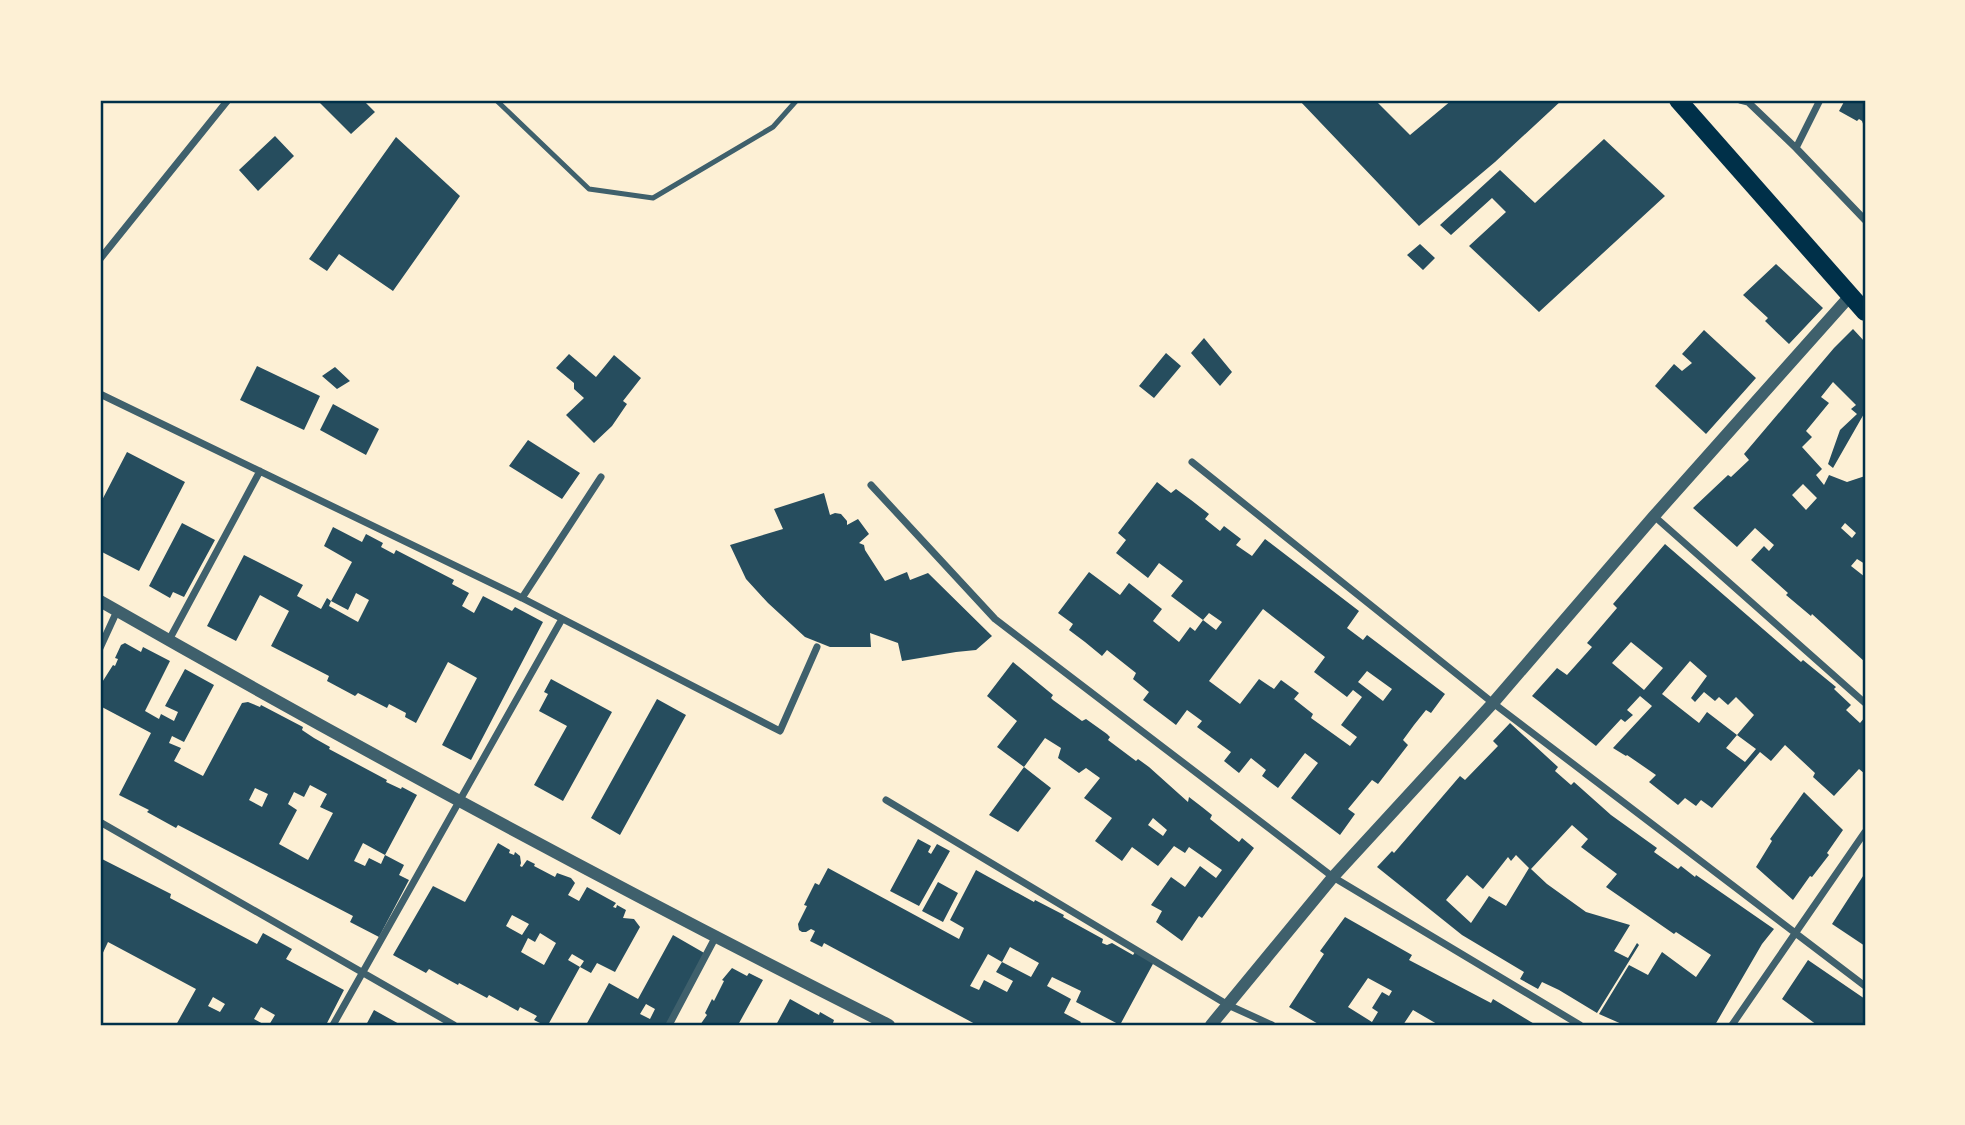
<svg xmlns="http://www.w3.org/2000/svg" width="1965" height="1125" font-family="'Space Grotesk',sans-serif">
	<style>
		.building { fill: #264d5e; fill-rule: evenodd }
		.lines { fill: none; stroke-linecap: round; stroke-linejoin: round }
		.service { stroke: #3f606c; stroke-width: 5 }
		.minor { stroke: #3f606c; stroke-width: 7 }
		.tertiary { stroke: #3f606c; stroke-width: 12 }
		.primary { stroke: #003049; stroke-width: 18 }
		.neatline { fill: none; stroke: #003049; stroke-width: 2.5 }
	</style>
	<rect width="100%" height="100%" fill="#fdf0d5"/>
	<path class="building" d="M317,100h46l12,12 -24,22z
		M1299,100h76l35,35 42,-35h110l-67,62 -76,64z
		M1845,100h20v29l-3,-8 -3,-2 -2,2 -18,-10z
		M275,136l19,20 -36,35 -19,-21z
		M396,137l64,59 -67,95 -54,-37 -12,17 -18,-12z
		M1604,139l61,57 -126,116 -70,-66 37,-34 -14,-14 -41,37 -11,-10 60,-55 35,33z
		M1420,244l15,14 -12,12 -16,-15z
		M1776,264l47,44 -34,36 -24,-23 3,-3 -25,-23z
		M1853,329l12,13v70l-32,56 -5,-4 12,-34 17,-16 -6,-5 5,-4 -23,-23 -12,15 8,6 -23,28 6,6 -10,10 20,22 -6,6 8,10 5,-10 18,7 18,-6v88l-8,-5 -6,7 14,11v85l-53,-48 -1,2 -25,-21 2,-2 -37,-33 13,-14 5,5 5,-6 -19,-17 -18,19 -44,-39 35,-33 3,2 18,-17 -5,-6 90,-106zM1803,484l14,14 -11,12 -14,-15zM1845,523l11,10 -4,5 -11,-10z
		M1704,330l52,48 -50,56 -51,-48 19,-22 8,7 10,-8 -10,-9z
		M1204,338l28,34 -12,14 -29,-33z
		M1166,353l15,13 -27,32 -15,-12z
		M569,354l27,23 18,-22 27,23 -18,23 4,3 -15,22 -18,17 -28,-28 18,-17 -10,-9v-6l-18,-15z
		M257,366l63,30 -16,34 -64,-30z
		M335,367l15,14 -13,8 -15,-13z
		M333,404l46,25 -13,26 -46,-25z
		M528,440l52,33 -18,26 -53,-33z
		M127,452l58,30 -46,89 -39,-20v-47z
		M1157,482l14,11 5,-4 15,11 18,14 -4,5 15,12 4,-5 17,13 -5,6 16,11 13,-17 94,72 -12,17 16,12 4,-5 78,59 -14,19 -5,-3 -12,15 -11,15 5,5 -30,39 -6,-4 -24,29 7,5 -15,21 -49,-37 27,-35 -13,-10 -27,35 -16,-12 4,-6 -15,-12 -12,15 -15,-12 7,-9 -34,-25 5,-6 -15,-11 -11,15 -33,-25 6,-8 -16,-13 3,-6 -29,-23 -5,6 -17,-14 -16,-12 4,-6 -15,-11 31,-41 31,23 9,-12 33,26 -9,12 26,21 11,-15 5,4 8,-11 13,10 6,-8 -13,-9 -6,7 -32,-24 12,-15 -24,-18 -11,15 -32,-25 10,-13 -8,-7zM1263,609l62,48 -11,15 33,25 6,-7 9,7 -21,28 16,12 -7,9 -39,-28 2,-4 -19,-15 5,-6 -18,-13 -7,9 -15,-10 -19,25 -31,-23zM1367,671l25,18 -9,12 -25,-19z
		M824,493l6,22 5,-2 6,1 6,7v4l11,-6 11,15 -10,9 5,2 1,5 20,31 22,-9 3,8 18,-7 64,63 -16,14 -20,2 -54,9 -4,-18 -28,-10 1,14h-41l-25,-10 -37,-34 -22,-24 -16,-34 53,-16 -9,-20z
		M182,523l33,17 -31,57 -11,-5 -3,6 -21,-12z
		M333,527l29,15 4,-8 17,9 -2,4 13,7 2,-4 58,30 -2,4 17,9 -7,13 12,7 9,-17 29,15 3,-4 28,15 -72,138 -29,-15 35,-67 -29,-16 -32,61 -11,-6 1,-4 -17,-9 -2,4 -29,-15 -3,3 -28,-15 2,-5 -58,-30 18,-35 -29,-16 -24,46 -29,-15 37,-71 59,30 -6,11 24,13 6,-11 4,3 21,-39 -28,-16zM356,593l13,7 -11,22 -29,-16 2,-5 17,9z
		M1665,544l136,118 2,-2 33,27 -2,2 17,16 -5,5 14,13 5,-6v57l-6,-5 -25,27 -21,-19 2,-4 -30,-28 -14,16 -11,-9 -48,56 -11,-8 -5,6 -11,-8 -7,7 -29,-23 7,-7 -29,-20 -1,1 -13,-8 39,-42 -12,-10 -13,14 6,5 -8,7 -4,-3 -25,27 -64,-50 25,-28 10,7 25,-28 -5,-4 30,-35 -4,-4zM1631,642l32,26 -19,22 -32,-27zM1690,661l17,15 -16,22 4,4 9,-10 11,9 4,-4 9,8 8,-8 18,18 -17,20 -30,-23 -8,11 -37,-29zM1737,735l19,14 -11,13 -19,-14z
		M125,643l16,9 2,-5 27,14 -25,50 14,8 2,-5 13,7 4,-9 -13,-6 20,-37 29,16 -30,57 -12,-6 -3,7 12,5 -7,13 29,15 39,-73 6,-1 12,5 1,-2 42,22 -1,3 12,8 16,9 -1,2 58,31 -1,2 15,7 1,-2 15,8 -32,60 19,10 -5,10 10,5 -30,57 -29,-15 3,-6 -175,-91 -2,3 -29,-16 2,-2 -30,-15 32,-62 -51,-27v-16l3,-5 -2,-1 12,-19 2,1 3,-7 -3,-1 6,-13zM310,785l17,9 -7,13 13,6 -25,47 -29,-16 18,-34 -9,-6 6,-12 10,5zM255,788l13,6 -6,13 -13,-7zM363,843l22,12 -4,9 -12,-6 -4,8 -11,-5z
		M1013,662l40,33 -2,3 2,2 29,21 4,-2 21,15 3,3 -2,3 28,21 2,-2 11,8 39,35 1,-5 13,10 10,8 -2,4 29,23 3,-4 12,10 -52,70 -3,-2 -17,25 -26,-19 6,-11 -11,-6 20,-28 14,10 15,-21 16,12 6,-8 -33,-23 -4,6 -11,-7 -16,20 -26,-19 -10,14 -27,-20 17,-23 -28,-20 16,-20 -14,-10 -7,5 -21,-15 3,-10 -16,-10 -21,29 -27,-20 20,-26 -30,-25zM1153,818l14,12 -4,6 -15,-11z
		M551,679l61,33 -49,89 -29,-16 33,-59 -28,-15 9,-17 -4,-2z
		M657,699l29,16 -66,120 -29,-17z
		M1510,723l48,44 -3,4 16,14 3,-3 37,33 46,33 -3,4 24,17 3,-3 14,11 1,-2 78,54 -12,15 -47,81h-91l-25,-11 30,-49 19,10 14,-23 34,25 15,-22 -35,-23 -2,2 -68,-47 11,-13 -36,-27 7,-8 -16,-14 -41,44 16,15 39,28 44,13 -16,26 14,7 9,-15 2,2 -42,68 -38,-23 -17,-8 -4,7 -18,-10 4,-7 -62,-37 -85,-68 15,-16 2,2 66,-77 5,4 33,-34 -5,-5zM1516,855l13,13 -23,38 -17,-10 -18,27 -25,-23 21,-25 16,14 25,-32 3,4z
		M1024,767l27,21 -33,44 -29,-17z
		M1804,792l39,38 -16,23 2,2 -17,22 -2,-1 -17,24 -37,-33 16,-26 -2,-2z
		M918,839l13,7 -3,6 3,2 6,-10 13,7 -31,55 -29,-15z
		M498,843l12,7 -1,3 5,2 1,-3 5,4 1,7 -1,3 2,1 5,-7 8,4 -1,2 21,11 2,-4 14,5 4,5 -7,12 11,6 8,-14 29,16 -3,4 3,1 1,-3 9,5 -3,8 11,1 6,8 -25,45 -18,-9 -6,10 -11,-6 4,-6 -12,-7 -4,6 12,7 -32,58h-4l-10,-5 3,-4 -17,-9 -2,4 -29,-16 -2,3 -28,-15 -1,2 -29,-16 -3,4 -33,-18 40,-69 32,16zM512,915l17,9 -7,11 -16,-9zM540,933l16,10 -12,22 -23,-13 7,-14 7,4z
		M100,858l71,36 -1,4 87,46 6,-11 29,16 -6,10 58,31 -18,35h-57l6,-10 -14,-8 -7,12 11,6h-89l20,-36 -88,-47 -8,17zM213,997l12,7 -5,8 -12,-6z
		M828,868l131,71 5,-11 -14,-8 26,-50 58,32 1,-2 29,15 -1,2 40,22 -1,4 5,2 5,-2 21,12 2,-3 19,10 -34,63 -44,-23 5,-11 -29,-14 -5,9 24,13 -7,14 17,9 -2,3h-102l-153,-82 -2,4 -12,-6 5,-10 -4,-2 -5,3h-4l-3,-2 -1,-6 9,-18 -3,-1 11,-22 4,2zM1010,947l29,16 -8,14 -29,-15 -6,10 17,9 -6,11 -23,-12 -5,10 -9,-4 18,-32 14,8z
		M1865,873v73l-33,-22z
		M938,882l20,11 -15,29 -21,-11z
		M1345,917l67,38 -3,5 82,43 2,-4 43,26h-99v-1l-24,-14 -10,15h-83l-31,-18 35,-53 -4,-3zM1368,978l24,13 -3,5 -7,-4 -10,16 6,4 -6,10 -24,-15z
		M673,935l33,19 -40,71h-80l23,-42 29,16zM646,1004l9,5 -5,10 -10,-5z
		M1808,960l57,39v26h-48l-35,-26z
		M732,968l15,8 2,-3 14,7 -25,45h-38l7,-10 -2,-2 7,-14 2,2 10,-20 -2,-1z
		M790,999l29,16 1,-3 14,8 -1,3 3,2h-60z
		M374,1010l27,15h-35z"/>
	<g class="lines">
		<path class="service" d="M496,100l93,89 64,9 120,-71 24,-27"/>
		<path class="minor" d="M1740,100l8,2 48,46 69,72
			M1796,148l24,-48
			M100,259l128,-159
			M100,394l422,204 258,133 37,-84
			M1192,462l301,241 372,283
			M871,485l124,134 338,258 247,148
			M1654,516l211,187
			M522,598l79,-121
			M169,640l91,-169
			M100,648l17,-37
			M886,800l342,205 44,20
			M100,822l354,203
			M333,1025l229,-406
			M669,1025l46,-87
			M1732,1025l133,-193"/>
		<path class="tertiary" d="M100,601c259,148 522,290 789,424
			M1211,1025l122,-148 160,-174 161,-187 196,-220"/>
		<path class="primary" d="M1678,100l187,212"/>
	</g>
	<rect width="1965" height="1125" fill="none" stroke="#fdf0d5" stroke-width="203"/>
	<rect x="102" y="102" width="1762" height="922" class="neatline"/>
</svg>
